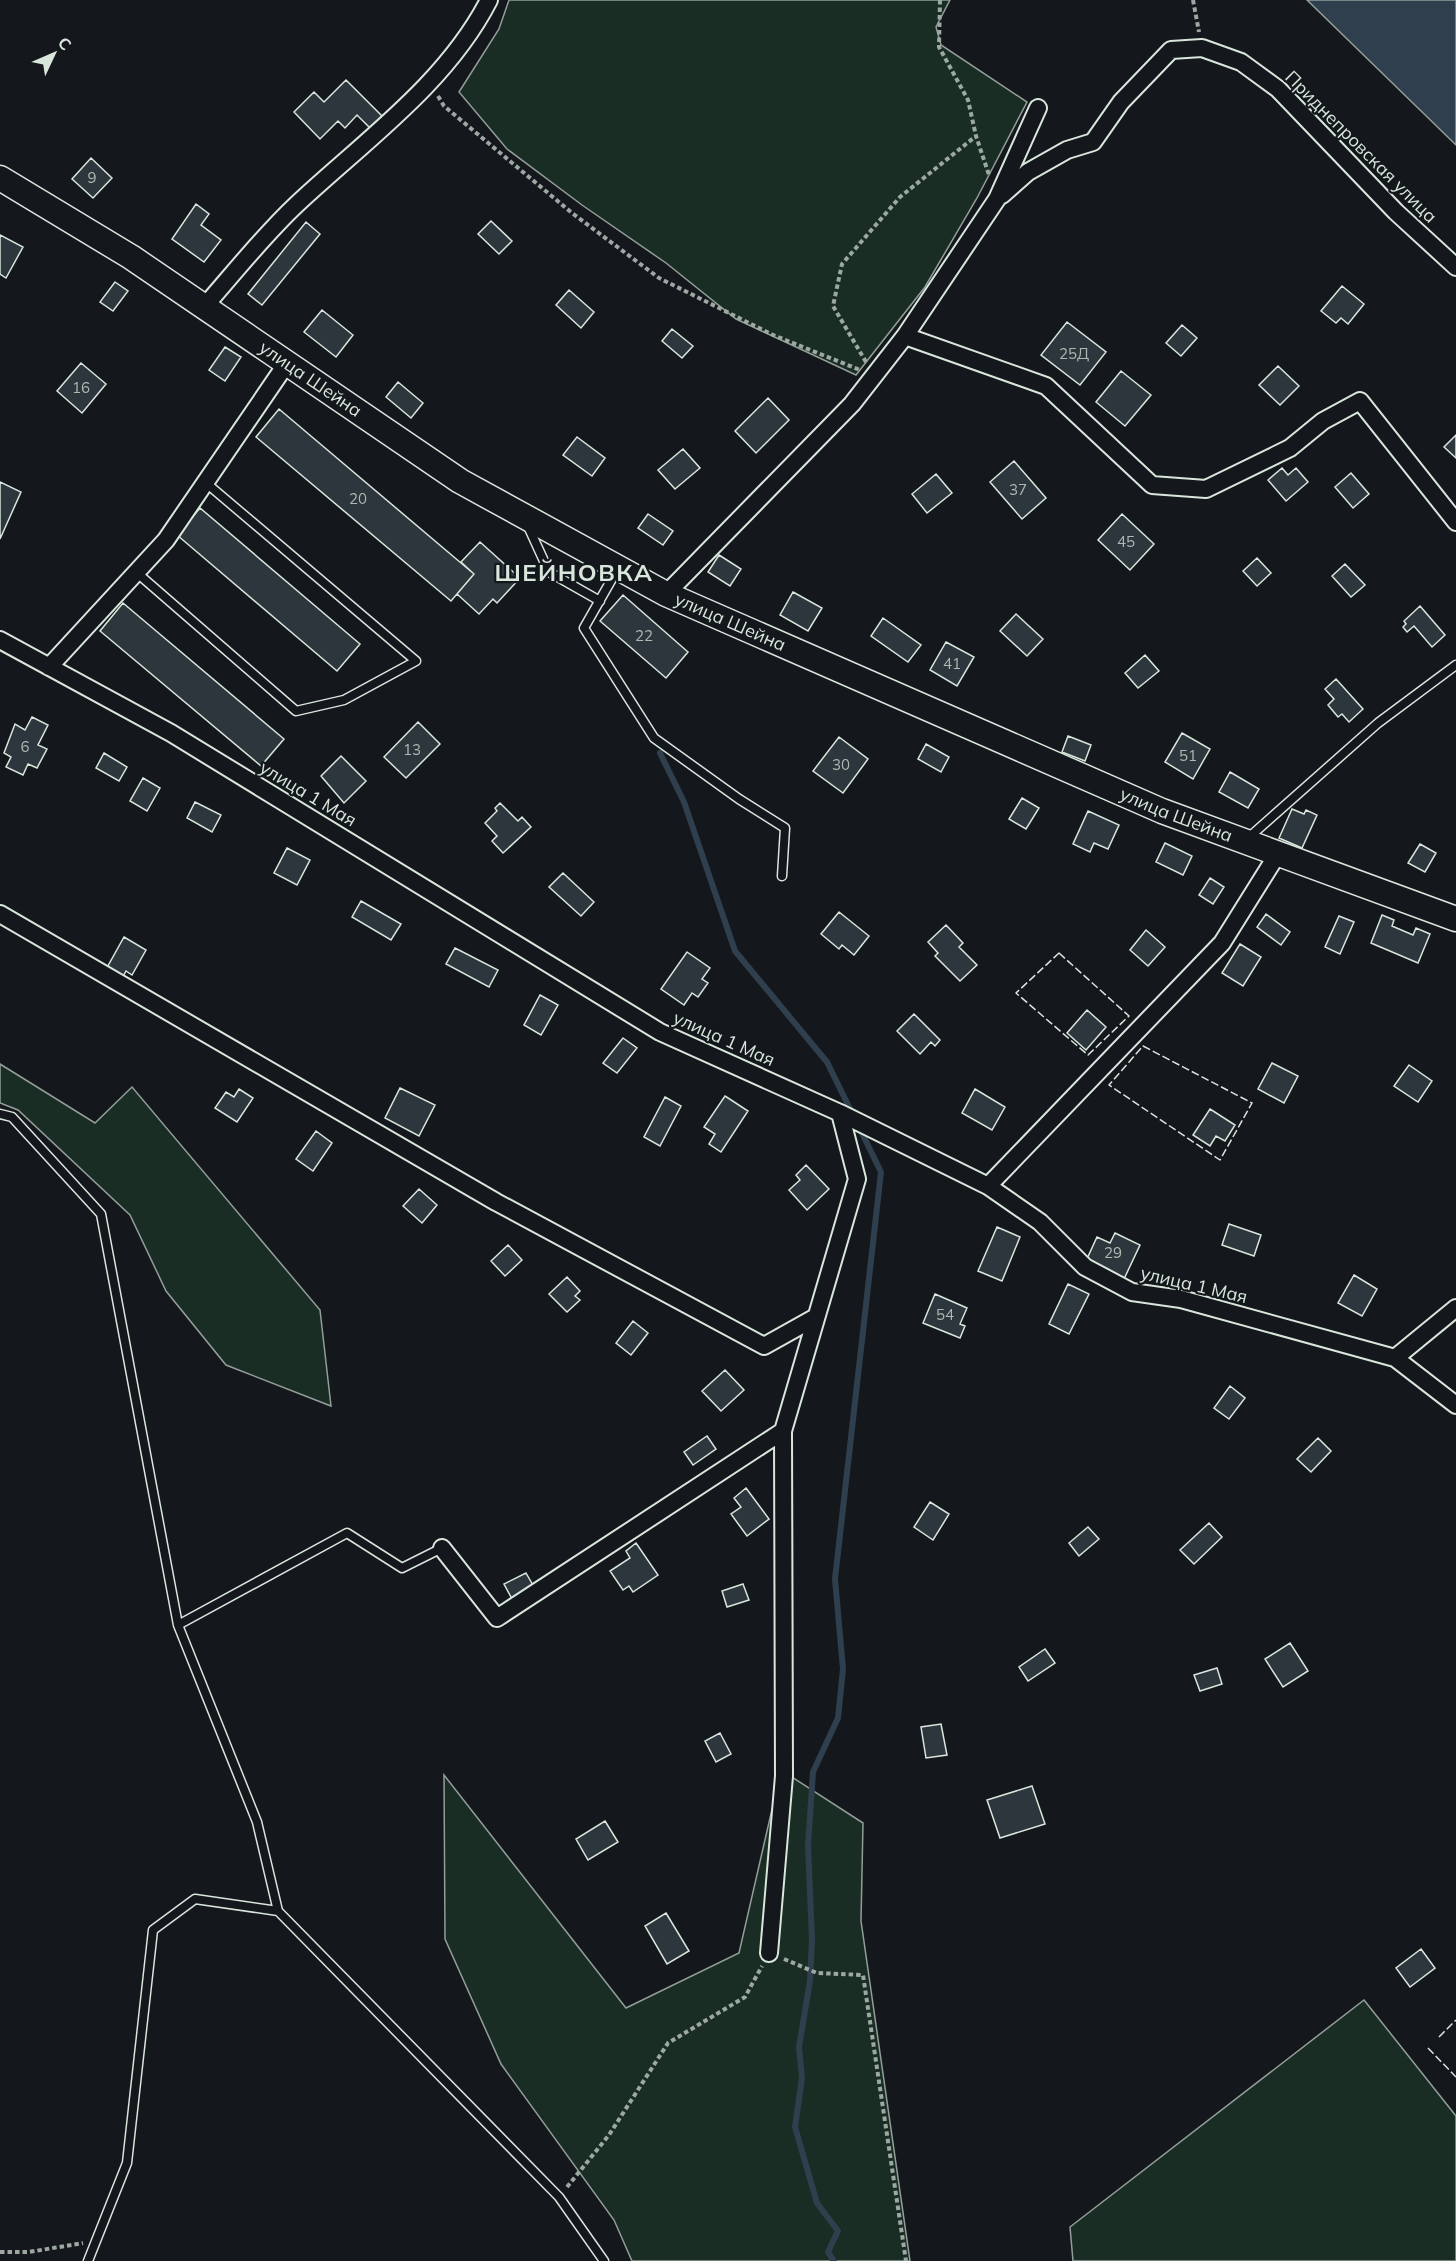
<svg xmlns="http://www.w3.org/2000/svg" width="1456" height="2261" font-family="Mulish,sans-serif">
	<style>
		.green { fill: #1a2d24; stroke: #939e99; stroke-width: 1.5 }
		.water { fill: #2f3f4d; stroke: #939e99; stroke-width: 1.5 }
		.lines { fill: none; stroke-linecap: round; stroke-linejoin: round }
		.stream { stroke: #2f3f4d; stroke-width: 6 }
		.building { fill: #2c363c; stroke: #d8e6dc; stroke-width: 1.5 }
		.lane-casing { stroke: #d8e6dc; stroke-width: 11 }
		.street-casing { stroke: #d8e6dc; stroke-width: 20 }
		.secondary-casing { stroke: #d8e6dc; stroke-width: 27 }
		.path { stroke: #9da8a2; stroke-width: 4; stroke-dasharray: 4.5 3; stroke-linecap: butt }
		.lane { stroke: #14181c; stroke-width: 8 }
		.street { stroke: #14181c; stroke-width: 16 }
		.secondary { stroke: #14181c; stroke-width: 24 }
		.fence { stroke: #d8e6dc; stroke-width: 1.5; stroke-dasharray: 8 3; stroke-linecap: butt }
		.labels { text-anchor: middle; stroke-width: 4.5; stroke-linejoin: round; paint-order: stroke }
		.number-label { font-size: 15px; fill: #adbab4 }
		.street-label { font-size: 18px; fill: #d8e6dc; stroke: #14181c }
		.district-label { font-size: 24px; font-weight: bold; letter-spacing: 1.5px; fill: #d8e6dc; stroke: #14181c }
	</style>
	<rect width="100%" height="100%" fill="#14181c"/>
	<path class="green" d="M509,0h441l-14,27 5,18 86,57 -50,96 -52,89 -69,88 -120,-56 -70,-56 -84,-58 -75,-56 -48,-57 40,-63z
		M0,1064l95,59 37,-36 188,223 11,96 -105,-41 -60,-74 -36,-76 -112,-105 -18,-7z
		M781,1770l82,53 -2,98 49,340h-278l-18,-41 -113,-156 -56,-125 -1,-164 182,233 113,-55z
		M1364,2000l92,116v145h-383l-3,-34z"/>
	<path class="water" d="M1307,0h149v145z"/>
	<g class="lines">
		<path class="stream" d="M660,753l24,49 51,149 92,111 26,53
			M834,2261l-6,-9 10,-21 -21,-28 -22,-76 7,-49 -3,-31 11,-66 2,-42 -4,-93 5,-74 25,-54 5,-49 -8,-90 46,-407 -22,-45"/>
	</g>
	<path class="building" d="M346,80l36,36 -12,12 -13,-13 -12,13 -7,-7 -18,18 -26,-27 20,-20 10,10z
		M91,158l21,20 -19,20 -21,-19z
		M196,204l13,10 -8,11 20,15 -17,22 -32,-23z
		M491,221l21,20 -13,13 -21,-20z
		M306,222l14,12 -58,71 -14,-11z
		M0,235l23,12 -17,31 -6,-4z
		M115,282l13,9 -15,20 -13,-9z
		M1342,286l22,18 -16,20 -7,-6 -5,5 -15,-12z
		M569,290l25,22 -13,16 -25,-23z
		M322,310l31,25 -17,22 -32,-25z
		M1067,322l39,30 -26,33 -39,-30z
		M1182,325l15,13 -16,18 -15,-13z
		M672,329l21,17 -11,12 -20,-17z
		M225,347l16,10 -16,24 -16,-11z
		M81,363l25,21 -24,29 -25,-22z
		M1278,366l21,20 -19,19 -21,-20z
		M1121,371l30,24 -26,31 -29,-24z
		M398,382l25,21 -12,15 -25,-21z
		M768,398l21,22 -33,33 -21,-22z
		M279,409l195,165 -23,27 -195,-164z
		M1456,435v23l-12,-11z
		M577,437l28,21 -13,18 -29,-21z
		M683,449l17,19 -25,21 -17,-19z
		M1014,461l32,37 -24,21 -32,-37z
		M1282,468l6,7 8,-7 12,14 -22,19 -18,-21z
		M1351,473l18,21 -16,14 -18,-21z
		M936,474l16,19 -25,20 -15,-19z
		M0,482l21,10 -21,47z
		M200,508l160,136 -23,27 -160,-136z
		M648,514l25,17 -10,14 -25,-17z
		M1122,514l32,30 -24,26 -32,-30z
		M480,542l40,36 -23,25 -4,-4 -14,15 -22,-20 17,-20 -13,-12z
		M719,555l22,14 -11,17 -22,-14z
		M1257,558l14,15 -14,13 -14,-15z
		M1345,564l20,21 -14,12 -19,-21z
		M793,592l29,16 -14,23 -28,-16z
		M623,595l65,57 -22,26 -66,-57z
		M123,603l161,136 -23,27 -161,-135z
		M1420,606l25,29 -13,12 -18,-21 -7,6 -4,-5 3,-3 -2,-3z
		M1016,614l27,25 -16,17 -27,-25z
		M883,618l38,27 -13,17 -37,-26z
		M946,642l28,15 -17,29 -27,-16z
		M1145,655l14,16 -21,17 -13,-15z
		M1336,679l27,30 -14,13 -7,-8 -4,3 -10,-12 6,-6 -9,-10z
		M32,717l16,8 -10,20 9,4 -10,19 -9,-4 -5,11 -17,-8 5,-10 -7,-4 11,-29 10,6z
		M418,722l22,22 -34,34 -22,-21z
		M1182,733l28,16 -17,30 -28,-17z
		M1068,736l23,9 -6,16 -23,-9z
		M839,737l29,22 -25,34 -30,-22z
		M926,744l23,13 -8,15 -23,-13z
		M104,753l23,14 -8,14 -23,-13z
		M341,756l25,25 -22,22 -23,-27z
		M1230,772l29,17 -11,19 -29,-16z
		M143,778l17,10 -13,23 -17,-10z
		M1022,798l17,10 -13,21 -17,-10z
		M195,802l26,13 -9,17 -25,-14z
		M500,803l18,18 4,-4 9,10 -28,26 -11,-12 5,-5 -12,-13 12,-12 -2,-3z
		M1292,809l12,5 2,-4 11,5 -15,33 -23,-10z
		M1088,811l31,14 -11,24 -14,-6 -4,9 -17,-8z
		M1165,843l27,13 -9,19 -27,-13z
		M1420,844l16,9 -11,19 -17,-9z
		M287,848l23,12 -13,25 -23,-12z
		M563,873l31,29 -13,14 -32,-29z
		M1210,878l14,9 -11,17 -14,-9z
		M361,901l40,23 -10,16 -39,-23z
		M839,912l30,24 -15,19 -12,-10 -3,4 -18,-15z
		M1266,914l24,18 -9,13 -24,-18z
		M1382,915l12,5 -2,6 21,9 3,-7 14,6 -12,29 -47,-20z
		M1339,916l15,6 -14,32 -15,-7z
		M946,925l17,18 -4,4 18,18 -17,16 -25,-25 3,-3 -10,-11z
		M1146,930l19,17 -17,19 -18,-16z
		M124,937l22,13 -14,25 -6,-4 -6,11 -16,-9z
		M1240,944l21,13 -18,29 -21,-13z
		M455,948l43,22 -9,17 -43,-23z
		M687,952l23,16 -8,11 6,4 -10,14 -6,-4 -8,12 -23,-16z
		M540,995l18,10 -17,30 -17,-10z
		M1087,1010l19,17 -20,23 -19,-17z
		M914,1014l26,26 -5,6 -4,-4 -11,12 -23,-23z
		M623,1038l14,10 -20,25 -14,-10z
		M1272,1063l26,13 -14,27 -26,-14z
		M1409,1065l23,16 -14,21 -24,-16z
		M400,1088l35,17 -16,31 -34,-18z
		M239,1089l14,9 -16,24 -22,-14 11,-16 8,5z
		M975,1089l30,18 -13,23 -30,-17z
		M725,1096l23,15 -27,41 -12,-8 6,-10 -11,-7z
		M665,1097l16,9 -21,40 -16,-9z
		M1210,1109l25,16 -10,16 -9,-5 -6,10 -17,-11z
		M316,1131l16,12 -19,28 -17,-12z
		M806,1165l23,24 -22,21 -18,-20 11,-10 -4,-5z
		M419,1189l18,16 -15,18 -19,-17z
		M1229,1224l32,11 -7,21 -32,-11z
		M997,1227l23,10 -18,44 -24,-10z
		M1115,1233l25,12 -16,34 -38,-18 11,-24 13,6z
		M508,1245l14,15 -17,16 -14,-15z
		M1354,1275l23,14 -15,27 -24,-13z
		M567,1277l13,14 -5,5 5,4 -13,12 -18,-18z
		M1068,1284l21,10 -20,40 -20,-10z
		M935,1294l32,14 -7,16 5,2 -5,12 -37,-15z
		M633,1321l15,12 -17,22 -15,-12z
		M725,1370l19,20 -23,21 -19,-20z
		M1230,1386l15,12 -16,21 -15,-11z
		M707,1436l9,13 -23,16 -9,-13z
		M1318,1438l13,13 -20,21 -14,-13z
		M746,1488l23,31 -22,17 -16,-22 10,-7 -7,-9z
		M930,1502l19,12 -16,26 -19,-13z
		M1209,1523l13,14 -28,27 -14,-14z
		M1088,1527l11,12 -20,17 -10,-13z
		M636,1543l22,32 -25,17 -4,-6 -6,4 -13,-19 20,-13 -4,-7z
		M526,1573l8,14 -22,12 -8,-15z
		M743,1584l6,16 -22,7 -5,-16z
		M1290,1643l18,28 -25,16 -18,-28z
		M1045,1649l10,14 -27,18 -9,-14z
		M1217,1668l5,16 -22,7 -6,-16z
		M941,1724l6,31 -21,3 -5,-31z
		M720,1733l11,21 -15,8 -11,-21z
		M1032,1786l13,38 -45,14 -13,-38z
		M605,1821l13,21 -30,18 -12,-21z
		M666,1913l23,38 -22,13 -22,-38z
		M1421,1949l14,19 -25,19 -14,-19z"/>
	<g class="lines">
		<g class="lane-casing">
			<path id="lane" d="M527,524l22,48 51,29
				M617,570l-33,58 70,110 85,61 46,29 -3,48
				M136,572l160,139 48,-11 72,-39 -211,-179
				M1247,839l131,-116 78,-58
				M0,1114l12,3 89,97 77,411 79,197 21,89 281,286 45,64
				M178,1625l169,-92 55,35 40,-20
				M88,2261l39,-98 26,-233 42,-31 83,12"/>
		</g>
		<g class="street-casing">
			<path id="street" d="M1002,195l26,-23 39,-22 26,-8 28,-40 50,-52 31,-2 39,14 37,27 118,123 60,55
				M204,307c30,-34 59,-71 92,-102 67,-63 150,-121 193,-205
				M905,336l141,50 106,99 54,4 84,-41 33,-27 37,-20 96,121
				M666,594l186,-190 53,-68 92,-137 41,-91
				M0,640l171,93 489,299 180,81 148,73 52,36 45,45 47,25 49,7 214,59 61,47
				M49,667l117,-127 121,-177
				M0,914l496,288 268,144 52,-29
				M988,1186l234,-243 55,-88
				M1395,1358l61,-50
				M442,1548l55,70 286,-187
				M769,1953l15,-177 -1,-345 74,-252 -17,-66"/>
		</g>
		<g class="secondary-casing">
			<g id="secondary">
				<path id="s1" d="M0,178l131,79 329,224 206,113 496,217 294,108"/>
			</g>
		</g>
		<path class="path" d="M940,0l-1,47 29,53 8,36 13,39
			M1193,0l6,32
			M438,96l6,10 128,107 87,65 114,57 87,35
			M866,362l-33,-56 9,-42 58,-67 76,-61
			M784,1959l33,14 46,2 43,286
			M567,2187l42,-52 59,-92 77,-46 17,-31
			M0,2252h29l54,-9"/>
		<use href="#lane" class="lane"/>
		<use href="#street" class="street"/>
		<use href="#secondary" class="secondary"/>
		<path class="fence" d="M1059,953l70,63 -41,39 -72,-62z
			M1143,1046l109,57 -32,57 -111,-75z
			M1439,2037l17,-17
			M1428,2048l28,29"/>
	</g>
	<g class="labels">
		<g class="number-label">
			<text x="92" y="183">9</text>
			<text x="1074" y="359">25Д</text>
			<text x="81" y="393">16</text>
			<text x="1018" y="495">37</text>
			<text x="358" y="504">20</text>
			<text x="1126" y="547">45</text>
			<text x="644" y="641">22</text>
			<text x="952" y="669">41</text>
			<text x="25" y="752">6</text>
			<text x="412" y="755">13</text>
			<text x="1188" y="761">51</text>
			<text x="841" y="770">30</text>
			<text x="1113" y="1258">29</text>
			<text x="945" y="1320">54</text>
		</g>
		<g class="street-label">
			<text transform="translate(1361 147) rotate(45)" y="6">Приднепровская улица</text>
			<text dy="6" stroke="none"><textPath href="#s1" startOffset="370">улица Шейна</textPath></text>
			<text dy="6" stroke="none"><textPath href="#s1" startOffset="856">улица Шейна</textPath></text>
			<text transform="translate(308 794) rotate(31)" y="6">улица 1 Мая</text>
			<text dy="6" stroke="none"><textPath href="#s1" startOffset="1342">улица Шейна</textPath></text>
			<text transform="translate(724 1039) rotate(24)" y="6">улица 1 Мая</text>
			<text transform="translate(1194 1285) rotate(13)" y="6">улица 1 Мая</text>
		</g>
		<g class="district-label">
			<text x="574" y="581">ШЕЙНОВКА</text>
		</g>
	</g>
	<g transform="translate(54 54) rotate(46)" stroke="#14181c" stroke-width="4.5" paint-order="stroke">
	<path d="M0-4.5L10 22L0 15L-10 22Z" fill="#d8e6dc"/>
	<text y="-9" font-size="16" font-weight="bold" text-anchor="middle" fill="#d8e6dc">С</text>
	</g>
</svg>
